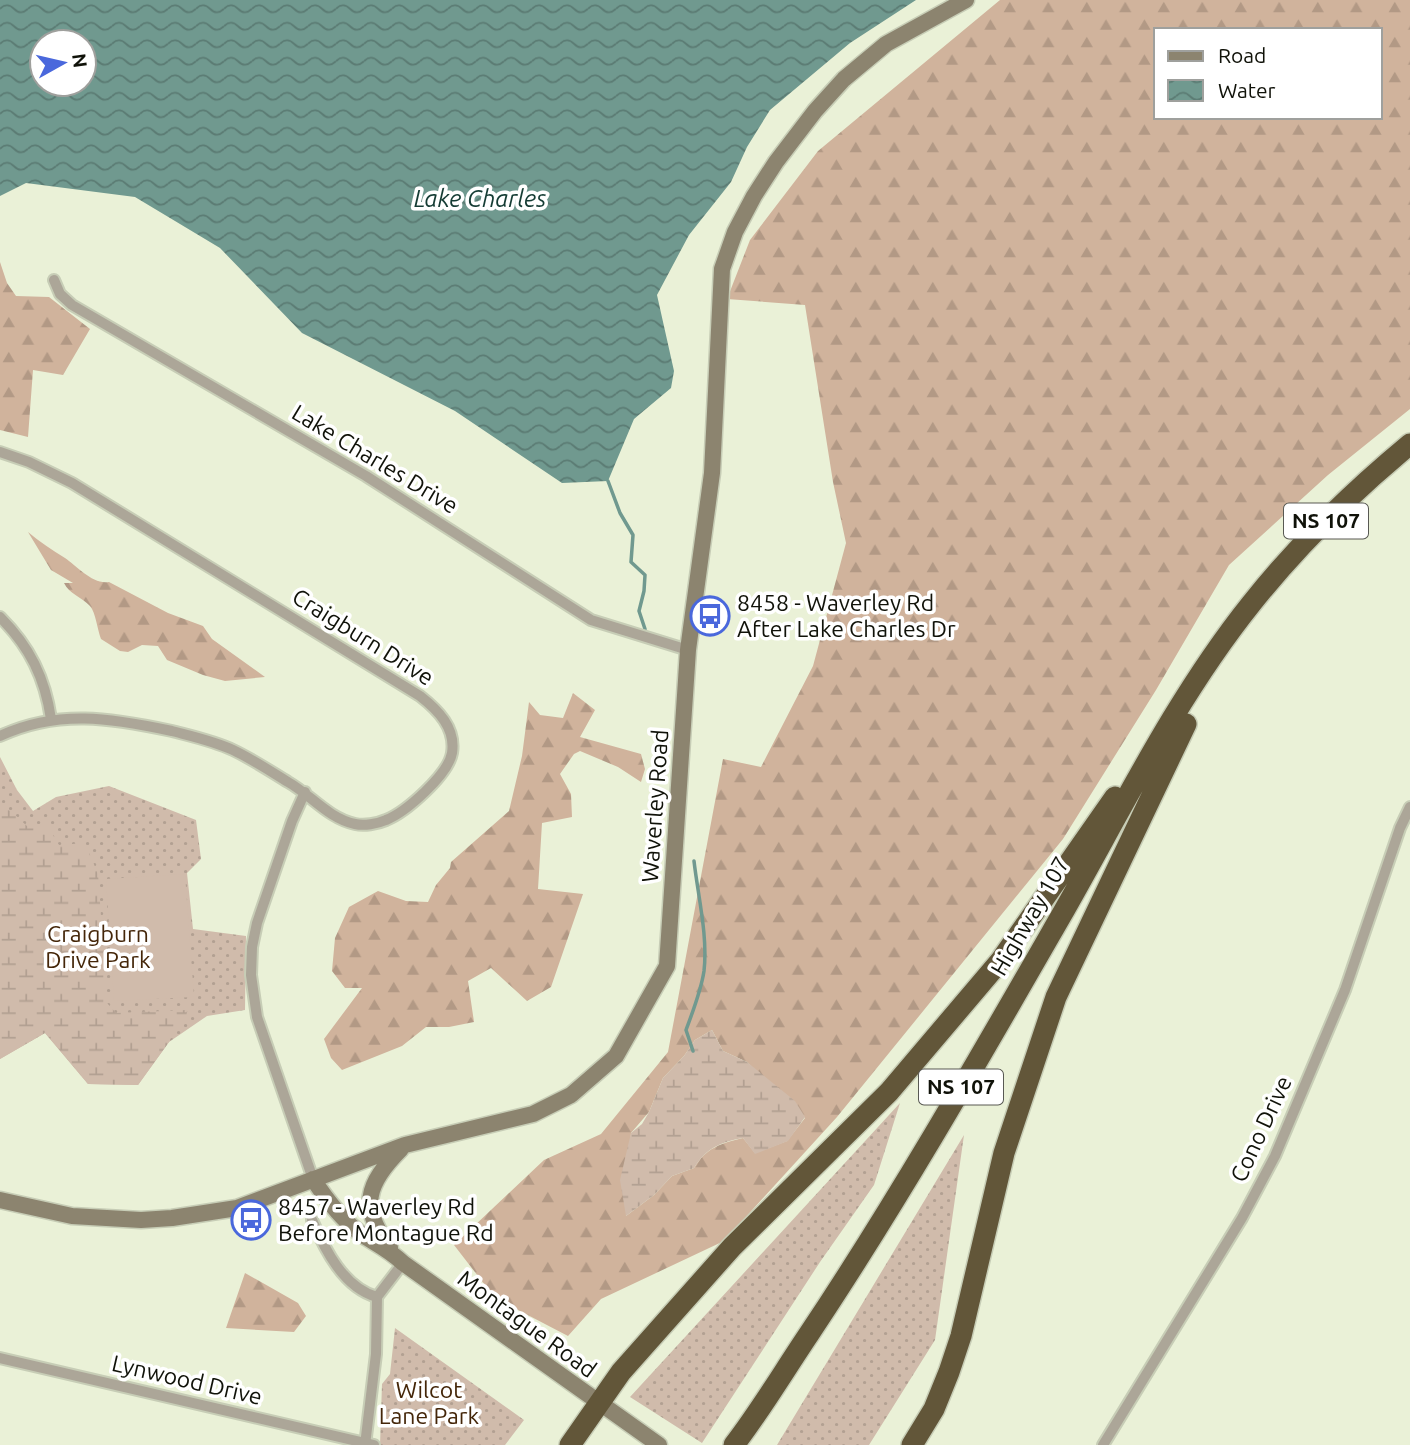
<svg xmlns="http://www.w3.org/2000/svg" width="1410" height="1445" font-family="Ubuntu,sans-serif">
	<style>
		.grass { fill: url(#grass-dots) }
		.forest { fill: url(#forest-firs); fill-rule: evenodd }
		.wetland { fill: url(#wetland-marsh) }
		.garden { fill: #d0bbab }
		.water { fill: url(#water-waves); fill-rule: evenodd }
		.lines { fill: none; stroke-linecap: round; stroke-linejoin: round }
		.stream { stroke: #70998f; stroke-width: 3.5 }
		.street-casing { stroke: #c7cdb6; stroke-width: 14 }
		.secondary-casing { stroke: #c7cdb6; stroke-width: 19 }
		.highway-casing { stroke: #c7cdb6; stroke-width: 24 }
		.street { stroke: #aca698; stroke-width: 10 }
		.secondary { stroke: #8c846f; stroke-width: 16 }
		.highway { stroke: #625639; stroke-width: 21 }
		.labels { text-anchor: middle; stroke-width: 7; stroke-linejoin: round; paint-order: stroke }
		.shield { fill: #fff; stroke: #585953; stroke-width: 2 }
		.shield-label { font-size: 21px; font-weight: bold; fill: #101209 }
		.street-label { font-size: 23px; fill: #101209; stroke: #fff }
		.poi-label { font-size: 23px; fill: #101209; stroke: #fff; text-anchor: start }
		.park-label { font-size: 23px; fill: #442609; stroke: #fff }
		.water-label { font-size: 24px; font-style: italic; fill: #153c34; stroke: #fff }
	</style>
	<defs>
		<pattern id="grass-dots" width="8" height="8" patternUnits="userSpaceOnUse" patternTransform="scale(1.75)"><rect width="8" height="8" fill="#d0bbab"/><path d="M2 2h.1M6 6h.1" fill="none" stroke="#b2a092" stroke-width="1.8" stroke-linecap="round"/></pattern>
		<pattern id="forest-firs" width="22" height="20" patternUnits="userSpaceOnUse" patternTransform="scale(1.75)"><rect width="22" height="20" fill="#d0b39c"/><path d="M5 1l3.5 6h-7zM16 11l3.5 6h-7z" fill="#b29985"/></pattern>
		<pattern id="wetland-marsh" width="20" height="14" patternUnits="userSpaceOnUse" patternTransform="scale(1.75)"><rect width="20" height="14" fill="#d0bbab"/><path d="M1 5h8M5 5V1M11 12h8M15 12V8" fill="none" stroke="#b2a092"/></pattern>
		<pattern id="water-waves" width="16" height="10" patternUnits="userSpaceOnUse" patternTransform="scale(1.75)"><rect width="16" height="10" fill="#70998f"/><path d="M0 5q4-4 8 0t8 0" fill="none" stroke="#5b7b73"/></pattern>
	</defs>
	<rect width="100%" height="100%" fill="#eaf1d7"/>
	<path class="grass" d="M0,757l17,33 16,21 23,-14 53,-11 87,34 5,39 -14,14 6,56 53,7 -1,74 -38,6 -38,26 -31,43 -50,-1 -43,-51 -45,26z
		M900,1103l-26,82 -54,77 -118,181 -72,-46z
		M964,1135l-29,205 -66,105h-92z
		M395,1328l129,92 -19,25h-125l2,-61 8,-10z"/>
	<path class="forest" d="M1000,0h410v409l-82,66 -99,90 -73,125 -93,149 -226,278 -113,124 -123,58 -33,37 -73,-38 -41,-53 90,-85 57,-26 67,-82 55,-293 38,8 52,-101 33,-123 -13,-61 -28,-177 -78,-6 23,-59 68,-89zM1156,30h224v87h-224zM712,1030l11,21 24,11 58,56 -18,23 -32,12 -12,-15c-22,5 -37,10 -49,30l-22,8 -18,19 -28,21 5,-83 18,-21 14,-34 21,-22 11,-16z
		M0,262l7,21 9,13 33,1 41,32 -27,46 -30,-5 -5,67 -28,-7z
		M28,532c12,10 24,18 37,26 12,8 28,27 44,24l59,31 35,13 9,13 53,38 -40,4 -22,-6 -36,-15 -9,-14 -16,-1 -14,7 -8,-1 -19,-12c-4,-10 -5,-26 -11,-33 -8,-9 -21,-12 -26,-23h9l-22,-13z
		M573,693l22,17 -15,27 61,17 4,15 -4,13 -23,-15 -38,-16 -6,3 -14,20 11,20 1,23 -30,6 -4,66 45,5 -32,93 -24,14 -36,-33 -23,13 6,41 -25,5h-23l-24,19 -60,24 -11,-12 -7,-19 38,-51h-17l-13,-17 3,-33 14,-31 29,-16 28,10 22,1 8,-17 14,-17 1,-6 58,-51 13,-55 7,-54 11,13 23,3z
		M245,1273l53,30 8,13 -12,16 -68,-4z"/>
	<path class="wetland" d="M0,805l12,7 17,16 16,-6 14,23 26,-2 13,31 9,129 9,10 71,-3 -1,11 -10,5 -7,16 -31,43 -50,-1 -43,-51 -45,26z
		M712,1030l11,21 24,11 48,39 10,16 -17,24 -33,13 -12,-16c-22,4 -37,10 -49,30l-22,8 -18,19 -28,21 -6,-36 11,-47 11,-9 7,-12 14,-34 21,-22 11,-16z"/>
	<path class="garden" d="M185,874l9,123 -80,4 -8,-122z"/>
	<path class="water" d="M0,0h916l-66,43 -80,67 -23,37 -16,35 -42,53 -32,60 17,76 -3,17 -37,31 -26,62 -46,2 -107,-72 -153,-78 -82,-85 -85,-51 -109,-14 -26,13zM42,42h42v42h-42z"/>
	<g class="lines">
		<path class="stream" d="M608,481l12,32 13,22 -2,27 14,13 -1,16 -5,20 6,18
			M693,1051l-7,-21c7,-19 15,-39 18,-59 4,-35 -6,-75 -10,-110"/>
		<g class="street-casing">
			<path id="street" d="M54,280l6,14 12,11 294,171 225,144 97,30
				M0,452l29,10 43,21 348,213c18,14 36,32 32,57 -4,22 -46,59 -66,67 -9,4 -22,6 -31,4 -27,-6 -44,-29 -67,-42 -18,-11 -36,-23 -55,-32 -19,-9 -42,-14 -61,-19 -61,-13 -114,-22 -172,5
				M0,617c30,30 45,61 51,102
				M305,792l-13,29 -35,102 -5,24 -1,28 6,42 56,162
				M312,1220c13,30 32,68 65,77
				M0,1358l374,87
				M365,1445l11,-91 1,-57 26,-34
				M1103,1445l139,-227 33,-62 70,-166 55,-162 10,-21"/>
		</g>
		<g class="secondary-casing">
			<path id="secondary" d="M313,1179c13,20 28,40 48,55 14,9 30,17 42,29l256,182
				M0,1200l72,16 69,4 31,-2 65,-10 168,-63 128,-31 38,-19 45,-39 51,-90 21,-316 24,-177 10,-204 13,-37 19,-36 22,-34 39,-51 29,-32 42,-35 80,-44
				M390,1248c-31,-41 -24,-64 11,-99"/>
		</g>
		<g class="highway-casing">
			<path id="highway" d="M570,1445l51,-73 111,-125 157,-155 112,-132 114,-163
				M734,1445c27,-35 50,-74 75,-111 90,-135 171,-277 252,-418 60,-105 114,-217 190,-312 47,-59 101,-112 159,-160
				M912,1445l22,-36 15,-37 12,-36 43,-183 52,-156 130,-273"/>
		</g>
		<use href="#street" class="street"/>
		<use href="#secondary" class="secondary"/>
		<use href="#highway" class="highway"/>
	</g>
	<defs>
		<g id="bus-ring" transform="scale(2.0125)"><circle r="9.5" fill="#fff" stroke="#4a68dc" stroke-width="1.5"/><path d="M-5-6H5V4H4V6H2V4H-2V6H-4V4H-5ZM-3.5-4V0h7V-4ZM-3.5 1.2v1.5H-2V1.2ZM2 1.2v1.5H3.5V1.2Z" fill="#4a68dc"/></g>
	</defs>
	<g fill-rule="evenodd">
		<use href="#bus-ring" x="710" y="616"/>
		<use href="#bus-ring" x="251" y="1220"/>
	</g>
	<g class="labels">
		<g class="shield">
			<rect x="1284" y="503.5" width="84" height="35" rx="5"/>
			<rect x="919" y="1069.5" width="84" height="35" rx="5"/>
		</g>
		<g class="shield-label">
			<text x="1326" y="528">NS 107</text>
			<text x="961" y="1094">NS 107</text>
		</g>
		<g class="street-label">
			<text transform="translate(375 459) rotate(31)" y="8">Lake Charles Drive</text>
			<text transform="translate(363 637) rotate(32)" y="8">Craigburn Drive</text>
			<text transform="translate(655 806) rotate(-86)" y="8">Waverley Road</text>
			<text transform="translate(1030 916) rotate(-60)" y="8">Highway 107</text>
			<text transform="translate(1261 1129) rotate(-65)" y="8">Cono Drive</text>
			<text transform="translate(527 1324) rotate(36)" y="8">Montague Road</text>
			<text transform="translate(187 1380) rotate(13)" y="8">Lynwood Drive</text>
		</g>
		<g class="poi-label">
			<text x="737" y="611">8458 - Waverley Rd<tspan x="737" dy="26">After Lake Charles Dr</tspan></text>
			<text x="278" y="1215">8457 - Waverley Rd<tspan x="278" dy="26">Before Montague Rd</tspan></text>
		</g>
		<g class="park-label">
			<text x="98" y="942">Craigburn<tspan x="98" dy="26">Drive Park</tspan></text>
			<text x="429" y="1398">Wilcot<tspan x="429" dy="26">Lane Park</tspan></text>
		</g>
		<g class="water-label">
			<text x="480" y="207">Lake Charles</text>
		</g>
	</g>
	<rect x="1154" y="28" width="228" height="91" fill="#ffffff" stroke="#9fa09d" stroke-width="2"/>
	<rect x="1168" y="51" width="35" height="10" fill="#8c846f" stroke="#9fa09d" stroke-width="2"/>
	<text x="1218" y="63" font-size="21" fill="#101209">Road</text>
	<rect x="1168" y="80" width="35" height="21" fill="url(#water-waves)" stroke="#9fa09d" stroke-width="2"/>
	<text x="1218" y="98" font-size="21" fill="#101209">Water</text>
	<g transform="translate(63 63) rotate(82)"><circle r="33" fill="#ffffff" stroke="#9fa09d" stroke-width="2"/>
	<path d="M0-5L12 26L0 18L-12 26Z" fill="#4a68dc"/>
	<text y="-10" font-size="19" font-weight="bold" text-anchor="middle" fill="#101209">N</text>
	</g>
</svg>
